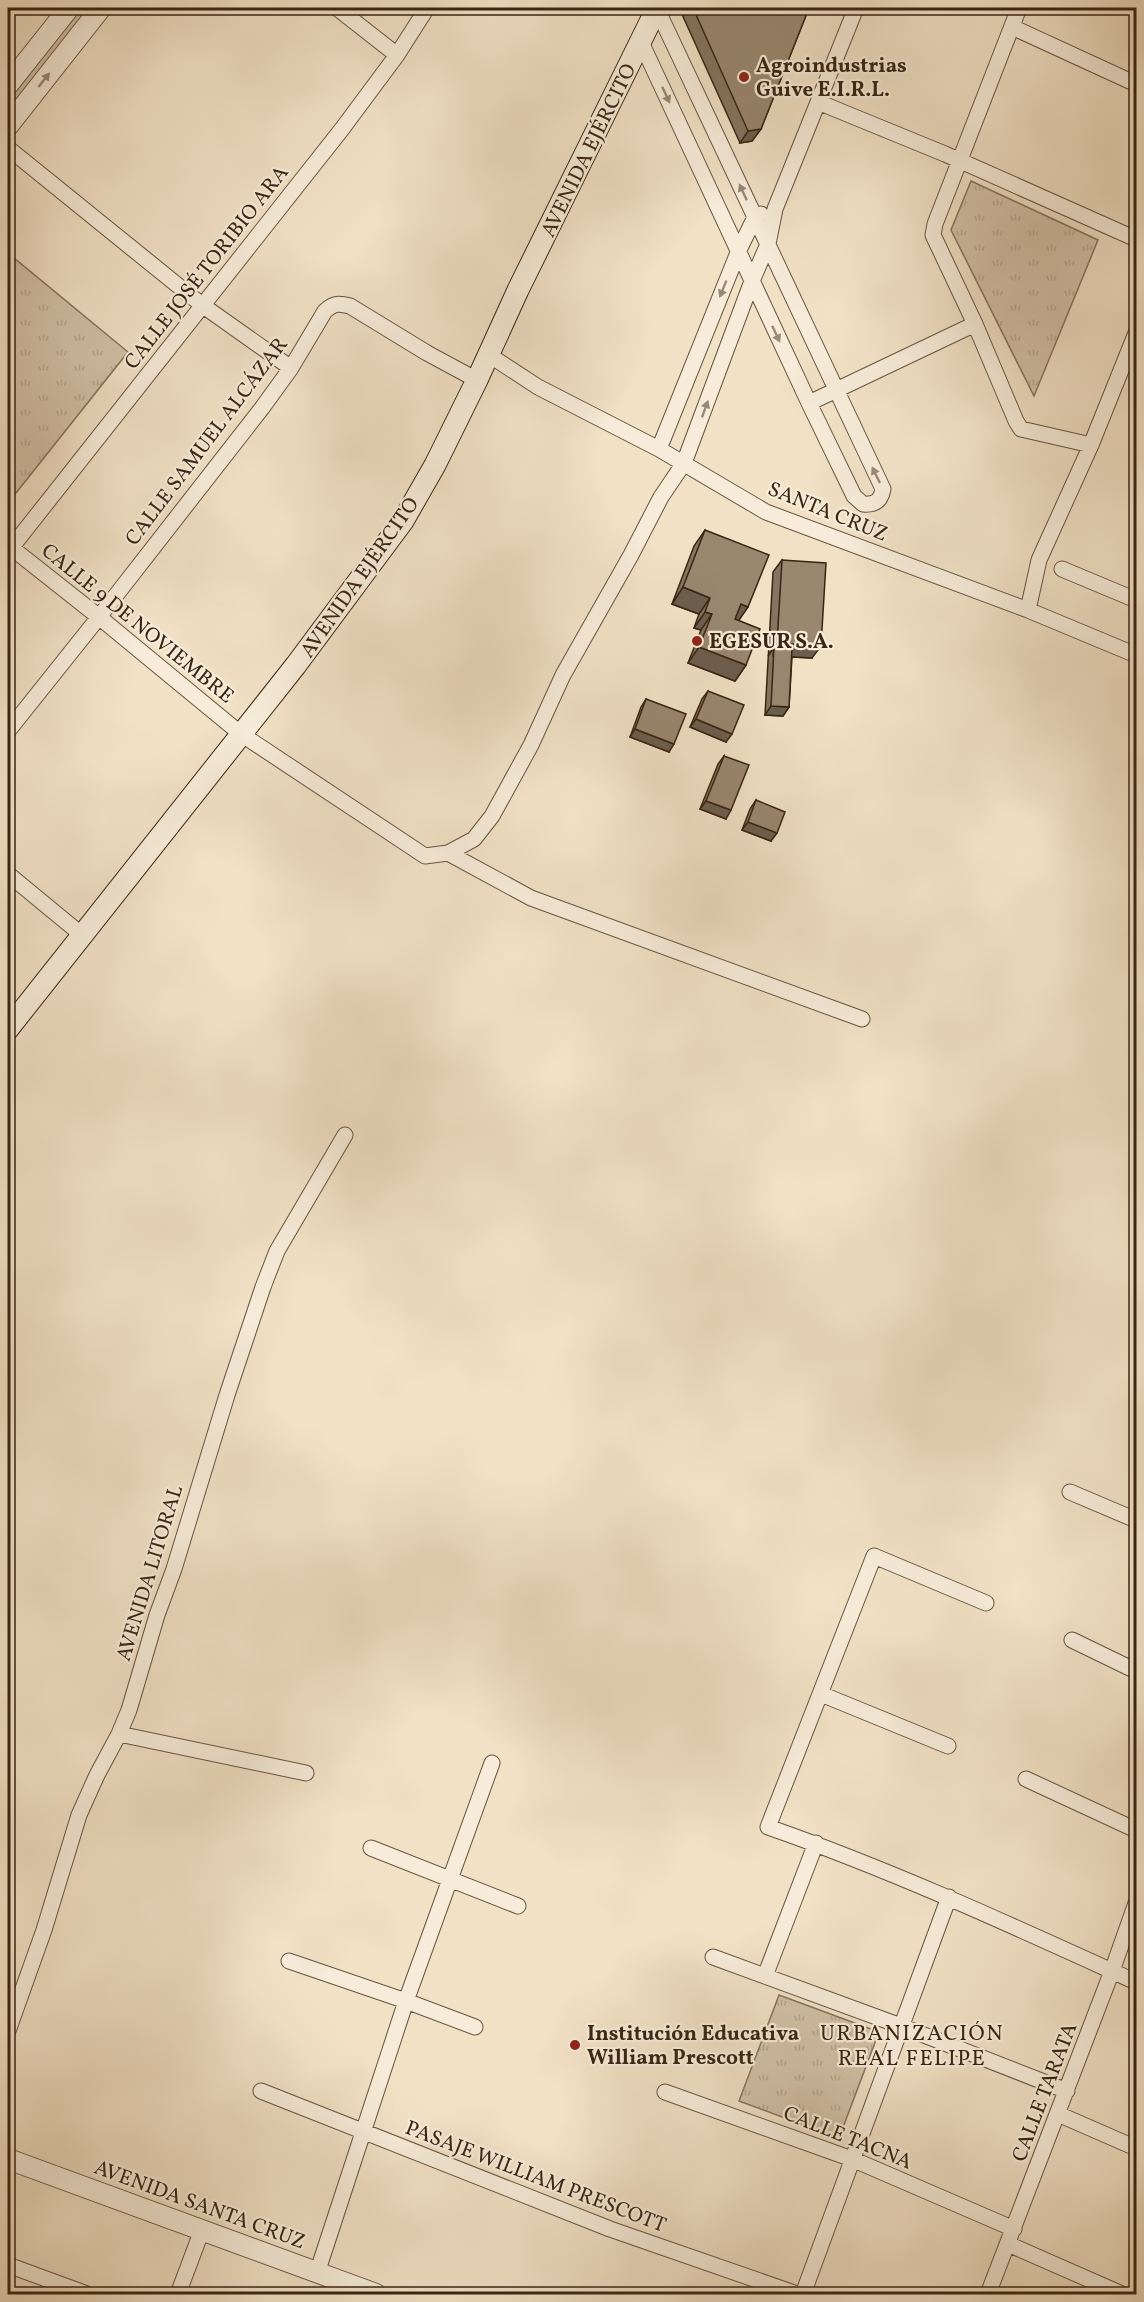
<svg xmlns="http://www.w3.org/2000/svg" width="1144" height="2302" font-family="Vollkorn,serif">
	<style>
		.green { fill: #d2c1a7; stroke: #86735d; stroke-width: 1.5 }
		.park { fill: url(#park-tufts); stroke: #86735d; stroke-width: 1.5 }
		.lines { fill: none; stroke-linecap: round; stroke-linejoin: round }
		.minor-casing { stroke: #675440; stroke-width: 17 }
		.tertiary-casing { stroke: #675440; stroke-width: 22 }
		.secondary-casing { stroke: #392513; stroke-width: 23 }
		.minor { stroke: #f6ecd9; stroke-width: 15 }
		.tertiary { stroke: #f6ecd9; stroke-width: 20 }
		.secondary { stroke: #f6ecd9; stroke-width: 21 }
		.wall { fill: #847460; stroke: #392513; stroke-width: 1.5 }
		.shaded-wall { fill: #6b5e4e; stroke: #392513; stroke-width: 1.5 }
		.building { fill: #998770; stroke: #392513; stroke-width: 1.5 }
		.oneway { fill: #988876 }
		.poi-dot { fill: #8f2418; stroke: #f6ecd9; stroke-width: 2 }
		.labels { text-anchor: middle; stroke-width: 4.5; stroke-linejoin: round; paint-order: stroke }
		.poi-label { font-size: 21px; font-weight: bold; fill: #392513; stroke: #f6ecd9; text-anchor: start }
		.street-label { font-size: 21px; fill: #392513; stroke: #f6ecd9 }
		.neighbourhood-label { font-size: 22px; letter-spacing: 1.5px; fill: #392513; stroke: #f6ecd9 }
	</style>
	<defs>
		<pattern id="park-tufts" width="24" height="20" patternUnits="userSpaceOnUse" patternTransform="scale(1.5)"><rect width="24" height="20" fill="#d2c1a7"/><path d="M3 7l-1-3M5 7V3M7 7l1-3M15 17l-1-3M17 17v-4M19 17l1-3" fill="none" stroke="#b5a68f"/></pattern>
	</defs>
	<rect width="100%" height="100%" fill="#f1e1c5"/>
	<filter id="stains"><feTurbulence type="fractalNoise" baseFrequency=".00333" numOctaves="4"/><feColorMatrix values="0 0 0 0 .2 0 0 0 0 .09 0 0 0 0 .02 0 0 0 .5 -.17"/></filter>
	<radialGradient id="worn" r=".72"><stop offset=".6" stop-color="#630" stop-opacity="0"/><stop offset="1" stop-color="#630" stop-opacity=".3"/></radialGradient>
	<path class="green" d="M76,8h13l-81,102v-17z"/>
	<path class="park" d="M971,181l127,59 -64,156 -83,-166z
		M8,253l120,99 -120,151z
		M779,1995l100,37 -40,106 -100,-37z"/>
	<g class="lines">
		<g class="minor-casing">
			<path id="minor" d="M337,8l60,47
				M1019,8l-84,216 -2,11 42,89 41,97 5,8 70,16
				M1012,27l124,57
				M641,42l168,361 45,93 9,8c12,1 18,-3 20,-15l-226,-480
				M818,102l127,52 191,85
				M8,148l194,157 89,63
				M489,355l49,32 121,62 107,63 262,98 108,45
				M809,403l166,-79
				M659,449l80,-199 16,-33 6,-3
				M8,545l91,72 142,117 184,122 23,-3 26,-14 18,-23 39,-71 32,-70 68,-120 30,-58 23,-34 68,-182 16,-37 7,-35 81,-201
				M11,548l331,-419 55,-74 30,-47
				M1062,569l74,31
				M1028,610l11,-50 52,-115 45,-112
				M8,731l91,-114 163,-209 29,-40 34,-57c9,-8 14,-8 25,-5l77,47 50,27
				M448,853l83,45 331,121
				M8,874l74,61
				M1070,1492l66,28
				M986,1603l-112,-47 -106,271c126,44 247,100 368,155
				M1072,1640l64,31
				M821,1694l127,52
				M119,1734l187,39
				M1026,1779l110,51
				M371,1848l147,58
				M713,1957l188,69 166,65
				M289,1961l117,40 69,26
				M765,1976l51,-133
				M8,2031l36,-101 35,-115 18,-40 22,-41 10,-24 28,-95 17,-46 53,-174 36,-108 14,-36 68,-116
				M261,2091l349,138 187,65
				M665,2092l187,67 162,70
				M1058,2114l78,34
				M1008,2244l114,50
				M8,2265l79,29
				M317,2273l89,-272 86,-238
				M178,2294l24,-64
				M803,2294l146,-397
				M988,2294l124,-323 24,-68"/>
		</g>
		<g class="tertiary-casing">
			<path id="tertiary" d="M8,85l61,-77
				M8,126l93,-118
				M8,2159l368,135"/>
		</g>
		<g class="secondary-casing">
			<path id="secondary" d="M8,1029l288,-364 107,-144 32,-56 42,-85 41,-90 139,-282"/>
		</g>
		<use href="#minor" class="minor"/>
		<use href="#tertiary" class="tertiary"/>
		<use href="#secondary" class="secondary"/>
	</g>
	<path class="wall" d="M683,8h126l-48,121 -9,12 -12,2 -59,-131z
		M705,530l34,91 7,44 -11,16 -47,-18 13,-33 -7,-2 5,-14 -27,-10 22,-58z
		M782,560l30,98 -20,-1 -3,50 -6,9 -18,-1 8,-143z
		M708,691l18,51 -36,-15 12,-28z
		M646,699l23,53 -39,-15 11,-30z
		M724,756l2,63 -26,-10 18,-45z
		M756,800l15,41 -29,-11 8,-21z"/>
	<path class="shaded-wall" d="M761,129l-9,12 -12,2 8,-12z
		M683,587l27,11 -11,16 -27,-10z
		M741,604l7,3 -11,16 -8,-3z
		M705,612l7,2 -11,16 -7,-2z
		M777,643l44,3 -9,12 -39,-2 1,-9 -6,9z
		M699,647l47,18 -11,16 -47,-18z
		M771,706l18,1 -6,9 -18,-1z
		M696,719l36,15 -6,8 -36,-15z
		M635,729l39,15 -5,8 -39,-15z
		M706,801l25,9 -5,9 -26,-10z
		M748,822l29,11 -6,8 -29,-11z"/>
	<path class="building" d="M693,8h116l-48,121 -13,2z
		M705,530l64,25 -21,52 -7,-3 -6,15 25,10 -14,36 -47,-18 13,-33 -7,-2 5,-14 -27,-11z
		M782,560l44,3 -5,83 -44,-3z
		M774,647l18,1 -3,59 -18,-1z
		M708,691l36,14 -12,29 -36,-15z
		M646,699l40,15 -12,30 -39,-15z
		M724,756l25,9 -18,45 -25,-9z
		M756,800l29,12 -8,21 -29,-11z"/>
	<defs><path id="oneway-solid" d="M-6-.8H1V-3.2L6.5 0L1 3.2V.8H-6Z" transform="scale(1.5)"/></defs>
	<g class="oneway">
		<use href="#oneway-solid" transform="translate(44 80) rotate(-52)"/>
		<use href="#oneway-solid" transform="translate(666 95) rotate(65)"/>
		<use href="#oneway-solid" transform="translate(743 192) rotate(-115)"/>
		<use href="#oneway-solid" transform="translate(723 289) rotate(112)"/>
		<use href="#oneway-solid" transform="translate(776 334) rotate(65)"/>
		<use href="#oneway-solid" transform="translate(705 409) rotate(-70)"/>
		<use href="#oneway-solid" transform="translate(876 475) rotate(-116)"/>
	</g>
	<g class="poi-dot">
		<circle cx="744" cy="77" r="6"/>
		<circle cx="697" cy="641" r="6"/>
		<circle cx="575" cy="2045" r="6"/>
	</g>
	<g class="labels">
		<g class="poi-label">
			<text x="756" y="72">Agroindustrias<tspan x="756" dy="24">Guive E.I.R.L.</tspan></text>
			<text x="709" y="648">EGESUR S.A.</text>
			<text x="587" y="2040">Institución Educativa<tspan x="587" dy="24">William Prescott</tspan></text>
		</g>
		<g class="street-label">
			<text transform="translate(588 150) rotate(-64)" y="7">AVENIDA EJÉRCITO</text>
			<text transform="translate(206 267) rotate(-52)" y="7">CALLE JOSÉ TORIBIO ARA</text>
			<text transform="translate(206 441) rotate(-53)" y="7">CALLE SAMUEL ALCÁZAR</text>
			<text transform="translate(828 511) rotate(22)" y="7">SANTA CRUZ</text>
			<text transform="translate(359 577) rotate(-55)" y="7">AVENIDA EJÉRCITO</text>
			<text transform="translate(138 623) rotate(39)" y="7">CALLE 9 DE NOVIEMBRE</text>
			<text transform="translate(149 1573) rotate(-73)" y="7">AVENIDA LITORAL</text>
			<text transform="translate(1044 2092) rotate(-69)" y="7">CALLE TARATA</text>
			<text transform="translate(848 2137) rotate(22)" y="7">CALLE TACNA</text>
			<text transform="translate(536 2176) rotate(21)" y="7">PASAJE WILLIAM PRESCOTT</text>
			<text transform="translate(200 2204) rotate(20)" y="7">AVENIDA SANTA CRUZ</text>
		</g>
		<g class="neighbourhood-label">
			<text x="912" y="2040">URBANIZACIÓN<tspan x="912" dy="25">REAL FELIPE</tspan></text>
		</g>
	</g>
	<rect width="1144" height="2302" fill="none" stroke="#f1e1c5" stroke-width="30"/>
	<rect x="9" y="9" width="1126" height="2284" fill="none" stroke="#392513" stroke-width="3"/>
	<rect x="15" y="15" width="1114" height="2272" fill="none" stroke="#392513" stroke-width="1.5"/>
	<rect width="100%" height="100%" filter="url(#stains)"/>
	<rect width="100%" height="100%" fill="url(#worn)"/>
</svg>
